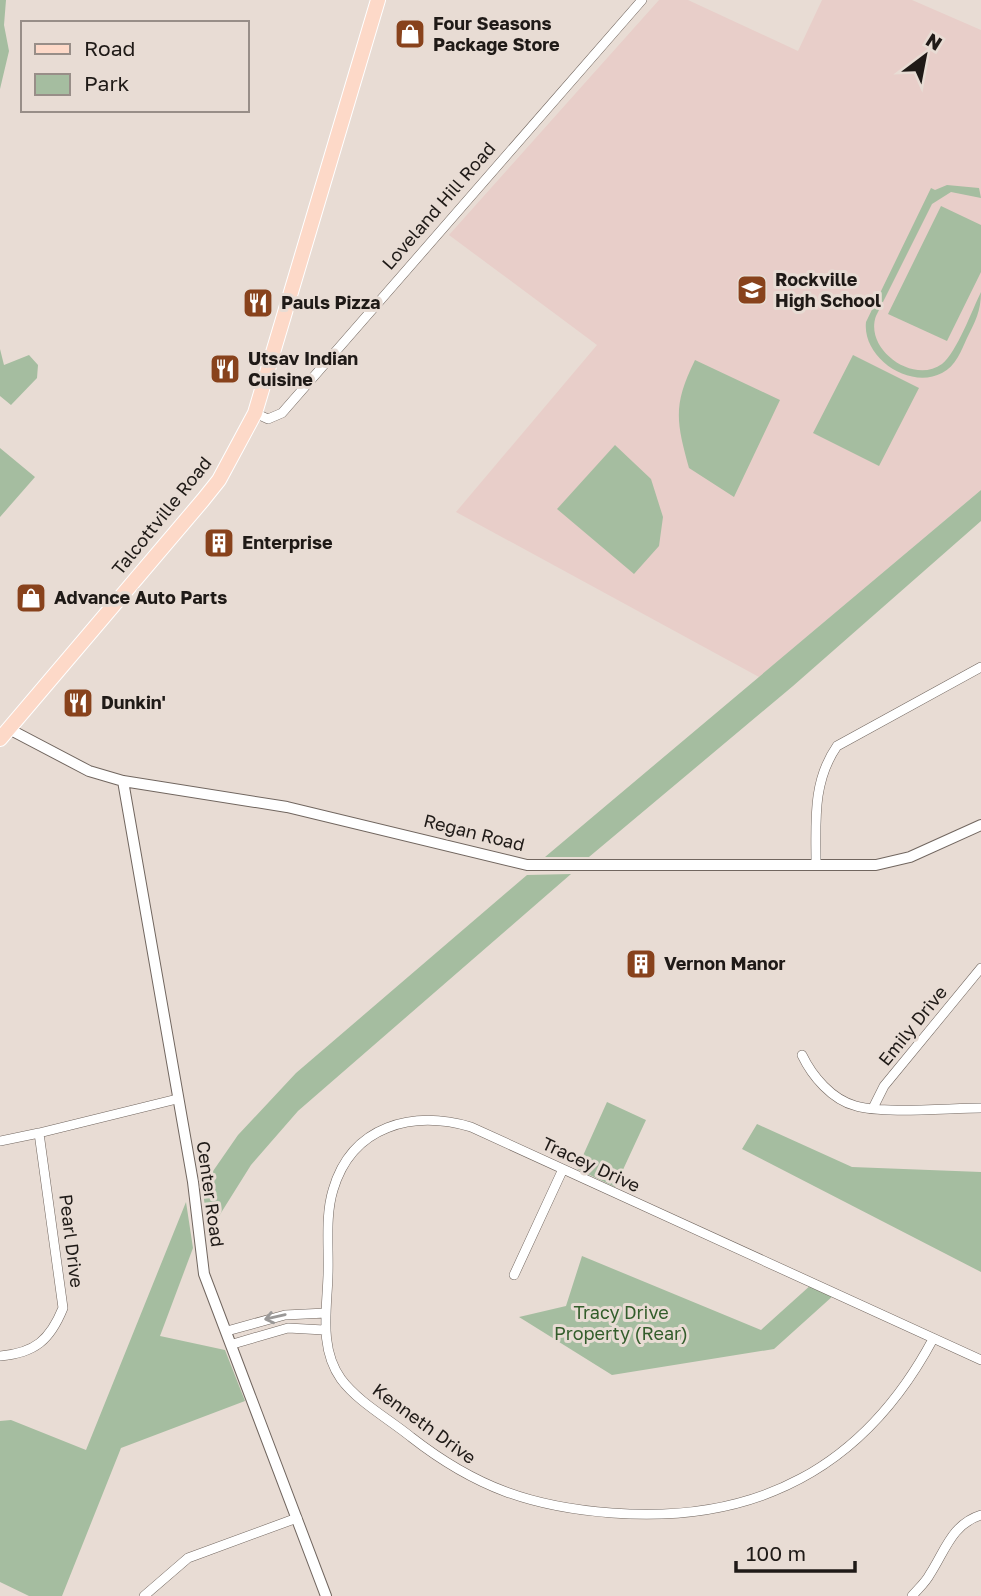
<svg xmlns="http://www.w3.org/2000/svg" width="981" height="1596" font-family="'Golos Text',sans-serif">
	<style>
		.education { fill: #e8cec9 }
		.green { fill: #a5bda0 }
		.lines { fill: none; stroke-linecap: round; stroke-linejoin: round }
		.minor-casing { stroke: #71665f; stroke-width: 10 }
		.tertiary-casing { stroke: #71665f; stroke-width: 12 }
		.primary-casing { stroke: #fff; stroke-width: 16 }
		.minor { stroke: #fff; stroke-width: 9 }
		.tertiary { stroke: #fff; stroke-width: 10 }
		.primary { stroke: #fdd9c8; stroke-width: 14 }
		.oneway { stroke: #9a9897 }
		.labels { text-anchor: middle; stroke-width: 6; stroke-linejoin: round; paint-order: stroke }
		.poi-label { font-size: 18px; font-weight: bold; fill: #1f1a17; stroke: #e8dcd4; text-anchor: start }
		.street-label { font-size: 18px; fill: #1f1a17; stroke: #e8dcd4 }
		.park-label { font-size: 18px; fill: #335d2b; stroke: #e8dcd4 }
	</style>
	<rect width="100%" height="100%" fill="#e8dcd4"/>
	<path class="education" d="M659,0h29l110,51 24,-51h90l69,30v460l-222,187 -303,-165 141,-167 -148,-110z"/>
	<path class="green" d="M0,0h6l-2,25 5,26 -9,38z
		M947,185l32,3 2,10 -30,-6 -19,12 -56,112c-12,33 37,69 66,48 15,-12 30,-54 39,-72 0,19 -6,30 -14,46 -6,13 -11,28 -25,35 -32,17 -80,-15 -76,-51l65,-134 4,2z
		M941,206l40,19v47l-34,69 -59,-27z
		M0,349l4,16 25,-10 9,10 -1,13 -26,27 -11,-9z
		M853,355l66,33 -40,78 -66,-33z
		M695,360l85,40 -46,97 -45,-29c-13,-47 -16,-63 6,-108z
		M615,445l36,34 12,38 -4,29 -25,28 -77,-65z
		M0,448l35,29 -35,40z
		M981,490v31l-188,165 -204,171h-44z
		M571,874l-273,237 -47,54 -42,67 -7,-45 36,-52 58,-62 231,-198z
		M607,1102l39,18 -31,67 -38,-18z
		M757,1124l95,43 129,5v100l-239,-123z
		M186,1202l7,46 -33,88 65,14 20,51 -124,47 -59,148h-33l-29,-14v-161l11,-1 75,30z
		M582,1256l179,74 51,-46 22,11 -60,54 -162,26 -93,-58 47,-11z"/>
	<g class="lines">
		<g class="minor-casing">
			<path id="minor" d="M255,413l13,6 14,-6 360,-413
				M816,865c0,-43 -4,-83 21,-119l144,-79
				M802,1055c10,21 30,45 54,51 26,8 94,2 125,2
				M873,1108l11,-22 97,-118
				M39,1133l138,-34
				M0,1141l39,-8 24,175c-13,32 -28,45 -63,48
				M514,1275l49,-106
				M227,1331l58,-16 41,-2
				M933,1339c-69,129 -176,185 -321,174 -81,-6 -137,-26 -201,-76 -22,-18 -53,-35 -70,-58 -22,-31 -14,-69 -13,-104 1,-27 -3,-59 5,-85 19,-65 80,-80 138,-63l510,233
				M233,1344l55,-16 36,2
				M144,1596l44,-38 109,-40
				M912,1596c6,-7 14,-14 18,-22 15,-23 22,-50 51,-59"/>
		</g>
		<g class="tertiary-casing">
			<path id="tertiary" d="M9,729l80,42 34,10 164,26 240,58h349l34,-8 71,-32
				M123,781l70,401 11,92 122,322"/>
		</g>
		<g class="primary-casing">
			<path id="primary" d="M0,739l203,-239 16,-20 36,-67 123,-413"/>
		</g>
		<use href="#minor" class="minor"/>
		<use href="#tertiary" class="tertiary"/>
		<use href="#primary" class="primary"/>
	</g>
	<defs><path id="oneway-shaft" d="M-6 0H5M1.5-3L5.5 0L1.5 3" fill="none" stroke-width="1.6" stroke-linecap="round" stroke-linejoin="round" transform="scale(1.75)"/></defs>
	<use class="oneway" href="#oneway-shaft" transform="translate(275 1317) rotate(167)"/>
	<defs>
		<g id="shop-square" transform="scale(1.575)"><rect x="-9" y="-9" width="18" height="18" rx="4" fill="#88421c" stroke="#e8dcd4"/><path d="M-5-2.5h2.3a2.7 3.5 0 0 1 5.4 0H5L5.5 6h-11ZM-1.5-2.5h3a1.5 2.3 0 0 0-3 0Z" fill="#fff"/></g>
		<g id="school-square" transform="scale(1.575)"><rect x="-9" y="-9" width="18" height="18" rx="4" fill="#88421c" stroke="#e8dcd4"/><path d="M0-5L7-2L0 1L-7-2ZM-4 1L0 2.5L4 1V4Q0 6-4 4Z" fill="#fff"/></g>
		<g id="restaurant-square" transform="scale(1.575)"><rect x="-9" y="-9" width="18" height="18" rx="4" fill="#88421c" stroke="#e8dcd4"/><path d="M-5-6h1v4h1v-4h1v4h1v-4h1v5L-1.5 .5V6h-2V.5L-5-1ZM5-6V6H3V1.5H1.5Q1.5-4 5-6Z" fill="#fff"/></g>
		<g id="building-square" transform="scale(1.575)"><rect x="-9" y="-9" width="18" height="18" rx="4" fill="#88421c" stroke="#e8dcd4"/><path d="M-4-6H4V6H1V3H-1V6H-4ZM-2.5-4.3h1.7v1.8h-1.7ZM.8-4.3h1.7v1.8H.8ZM-2.5-1h1.7V.8h-1.7ZM.8-1h1.7V.8H.8Z" fill="#fff"/></g>
	</defs>
	<g fill-rule="evenodd">
		<use href="#shop-square" x="410" y="34"/>
		<use href="#school-square" x="752" y="290"/>
		<use href="#restaurant-square" x="258" y="303"/>
		<use href="#restaurant-square" x="225" y="369"/>
		<use href="#building-square" x="219" y="543"/>
		<use href="#shop-square" x="31" y="598"/>
		<use href="#restaurant-square" x="78" y="703"/>
		<use href="#building-square" x="641" y="964"/>
	</g>
	<g class="labels">
		<g class="poi-label">
			<text x="433" y="30">Four Seasons<tspan x="433" dy="21">Package Store</tspan></text>
			<text x="775" y="286">Rockville<tspan x="775" dy="21">High School</tspan></text>
			<text x="281" y="309">Pauls Pizza</text>
			<text x="248" y="365">Utsav Indian<tspan x="248" dy="21">Cuisine</tspan></text>
			<text x="242" y="549">Enterprise</text>
			<text x="54" y="604">Advance Auto Parts</text>
			<text x="101" y="709">Dunkin'</text>
			<text x="664" y="970">Vernon Manor</text>
		</g>
		<g class="street-label">
			<text transform="translate(439 206) rotate(-49)" y="6">Loveland Hill Road</text>
			<text transform="translate(162 516) rotate(-51)" y="6">Talcottville Road</text>
			<text transform="translate(474 833) rotate(14)" y="6">Regan Road</text>
			<text transform="translate(913 1026) rotate(-51)" y="6">Emily Drive</text>
			<text transform="translate(591 1165) rotate(25)" y="6">Tracey Drive</text>
			<text transform="translate(210 1194) rotate(82)" y="6">Center Road</text>
			<text transform="translate(71 1241) rotate(83)" y="6">Pearl Drive</text>
			<text transform="translate(424 1424) rotate(36)" y="6">Kenneth Drive</text>
		</g>
		<g class="park-label">
			<text x="621" y="1319">Tracy Drive<tspan x="621" dy="21">Property (Rear)</tspan></text>
		</g>
	</g>
	<rect x="21" y="21" width="228" height="91" fill="#e8dcd4" stroke="#988e88" stroke-width="2"/>
	<rect x="35" y="44" width="35" height="10" fill="#fdd9c8" stroke="#988e88" stroke-width="2"/>
	<text x="84" y="56" font-size="21" fill="#1f1a17">Road</text>
	<rect x="35" y="74" width="35" height="21" fill="#a5bda0" stroke="#988e88" stroke-width="2"/>
	<text x="84" y="91" font-size="21" fill="#1f1a17">Park</text>
	<g transform="translate(925 56) rotate(32)" stroke="#e8dcd4" stroke-width="5" paint-order="stroke">
	<path d="M0-5L12 26L0 18L-12 26Z" fill="#1f1a17"/>
	<text y="-10" font-size="19" font-weight="bold" text-anchor="middle" fill="#1f1a17">N</text>
	</g>
	<path d="M736 1561v10h119v-10" fill="none" stroke="#1f1a17" stroke-width="3.5"/>
	<text x="746" y="1561" font-size="21" fill="#1f1a17" stroke="#e8dcd4" stroke-width="5" paint-order="stroke">100 m</text>
</svg>
